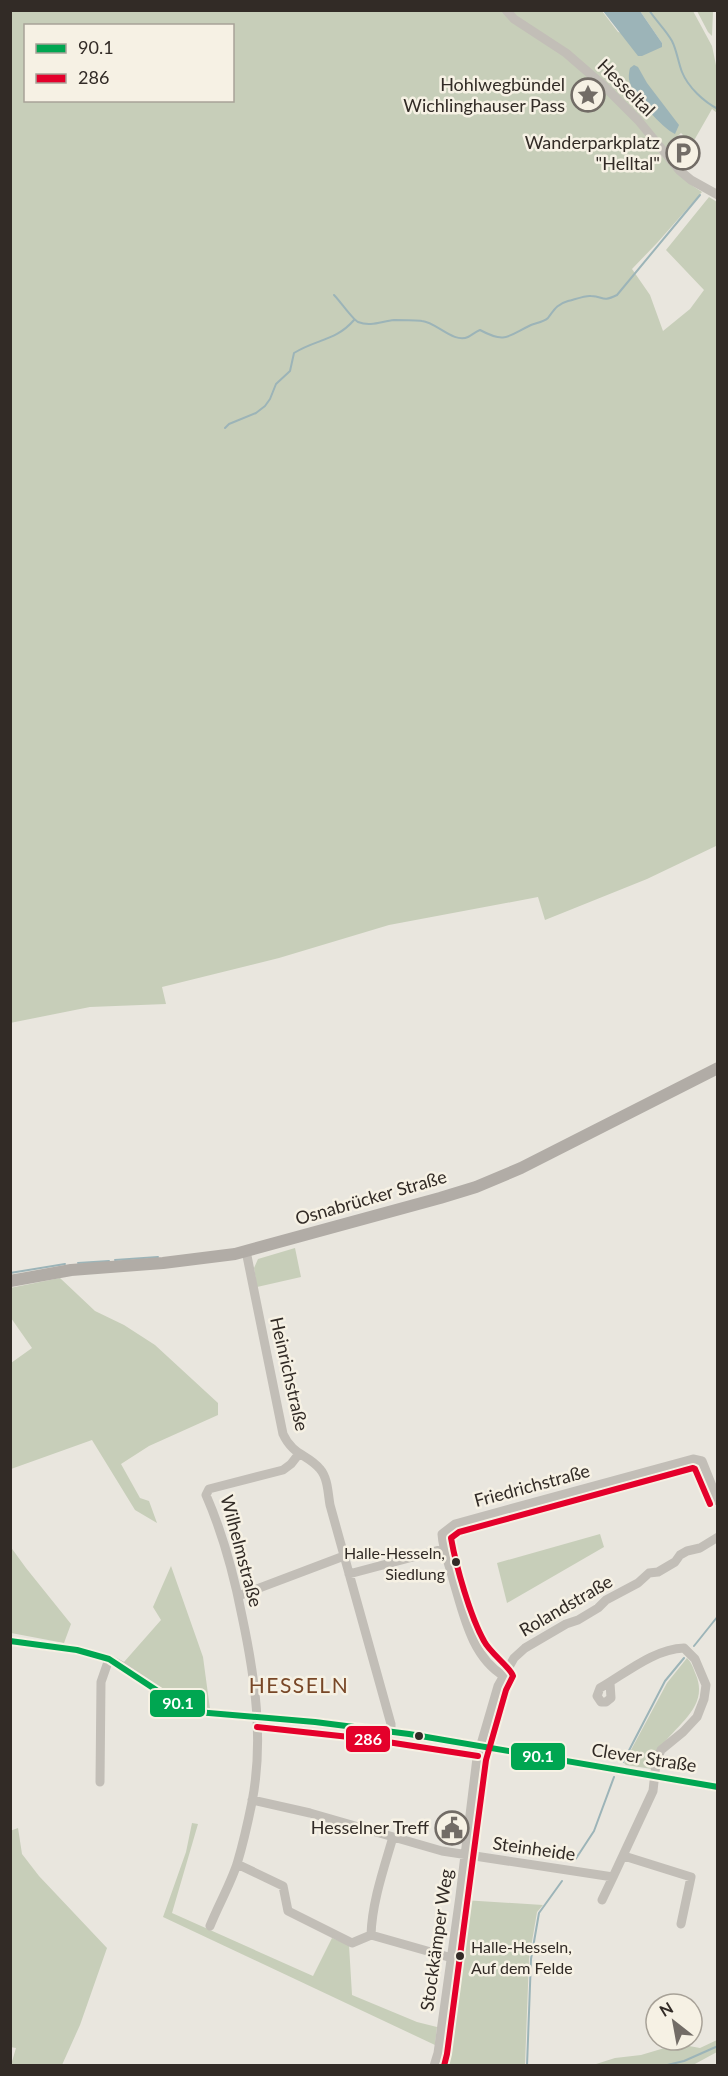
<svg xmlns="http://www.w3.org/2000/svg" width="728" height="2076" font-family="Lato,sans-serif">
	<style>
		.green { fill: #c7ceb9; fill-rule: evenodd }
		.water { fill: #9cb4b8 }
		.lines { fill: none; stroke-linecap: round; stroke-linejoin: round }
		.stream { stroke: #9cb4b8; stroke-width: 2 }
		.minor { stroke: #c2beb7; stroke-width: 9 }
		.major { stroke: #b1aca6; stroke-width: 12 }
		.bus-1-casing { stroke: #f6f1e4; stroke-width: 10 }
		.bus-2-casing { stroke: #f6f1e4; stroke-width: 10 }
		.bus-1 { stroke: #00a651; stroke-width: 6 }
		.bus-2 { stroke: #e4002b; stroke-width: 6 }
		.bus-dot { fill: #322b26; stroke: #f6f1e4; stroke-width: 2 }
		.labels { text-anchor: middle; stroke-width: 5; stroke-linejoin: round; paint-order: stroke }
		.bus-label { font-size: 16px; fill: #322b26; stroke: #f6f1e4; text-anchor: end }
		.poi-label { font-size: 18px; fill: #322b26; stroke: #f6f1e4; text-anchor: end }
		.street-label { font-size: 18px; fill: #322b26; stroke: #f6f1e4 }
		.quarter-label { font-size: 21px; letter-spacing: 1.5px; fill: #784727; stroke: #f6f1e4 }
		.line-badge { stroke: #f6f1e4; stroke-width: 2 }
		.badge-label { font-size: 16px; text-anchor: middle; font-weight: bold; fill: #fff }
	</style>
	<rect width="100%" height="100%" fill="#e9e6de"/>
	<path class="green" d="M11,11h591l16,21 44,11 -22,-32h53l19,35 5,24v43l-5,-4 -20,35 -11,-11 -17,16 -5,-9 -6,5c14,18 29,35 49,47l-45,51 -25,26 18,26 13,36 27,-22 14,-19 -38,-40 43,-53 8,5 -1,644 -69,33 -102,41 -7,-23 -149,28 -110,33 -117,29 4,17 -76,3 -80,16zM26,26h206v74h-206z
		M697,11h16l-1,25 -4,-4z
		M295,1248l6,29 -44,10 -3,-19 4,-9z
		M60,1278l35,33 29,14 31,20 63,58v12l-69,31 -28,18 19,34 9,3 8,22 -22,-13 -43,-70 -81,29v-106l21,-15 -21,-30 -1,-30z
		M600,1534l4,13 -97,56 -10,-40z
		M10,1546l16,22 45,56 -7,19 -53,-10z
		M171,1566l32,91 7,52c-29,-3 -62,-31 -86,-47l37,-42 -8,-13z
		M687,1658c5,5 6,10 9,17 13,32 -19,49 -35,72 -4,6 -6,15 -9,22l-26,-4 -2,-2 43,-80z
		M192,1823l6,1 -26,89 141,63 19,-38 17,7 3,50 65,27 20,5 -2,18 -272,-128 23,-65z
		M18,1828l4,26 17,22 68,72 -27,77 -18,40h-51l5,-17 -6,-1v-216z
		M463,1900l80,5 -6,7 -8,47 -4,106 -85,1z
		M717,2040v12l-24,13h-100l22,-7 26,-3 37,-11 22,4z"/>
	<path class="water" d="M603,11h37l22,32v4l-20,9h-4z
		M634,65l4,2 9,16 32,42 -4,9c-13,-6 -40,-37 -45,-51 -2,-5 -1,-11 0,-15z"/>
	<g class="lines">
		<path class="stream" d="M649,10c7,11 17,20 23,31 5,10 6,21 10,31 6,15 22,30 36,37
			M334,295c6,6 19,25 24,27 13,5 24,-1 36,-2 6,0 22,0 28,1 14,1 32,23 46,16 4,-2 7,-5 12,-7 26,14 28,6 51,-5 5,-2 13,-3 17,-7 6,-8 9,-14 20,-17 5,-1 18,-6 23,-5 13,0 10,7 26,-1l83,-100
			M225,428l4,-4 27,-11 9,-7 5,-7 6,-15 14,-13 4,-18c22,-14 42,-12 60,-33
			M115,1260l43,-3
			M78,1263l31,-2
			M10,1273l55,-9
			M694,1646l24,-30
			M623,1762l42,-81 19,-23
			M575,1860l19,-29 20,-54
			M527,2066l4,-107 8,-46 23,-32
			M663,2066l21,-5 34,-15"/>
		<path class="minor" d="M506,10l8,9 52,34 38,33 34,34 41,50 12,10 27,15
			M246,1251l37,183c10,22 25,20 37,35 8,9 8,25 10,36l61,219v8
			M349,1574l94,-25
			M238,1596l106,-40
			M10,1641l67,9 32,9 13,7 54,37 21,9 118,10 94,12 309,53
			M504,1676c-32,-19 -40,-60 -50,-93 -4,-17 -11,-32 -12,-49l13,-10 238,-65 9,2 16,40
			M100,1782l1,-100 8,-23
			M252,1800l58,13 132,38 171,26 40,-86 3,-28 5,-13 22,-18 14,-15 7,-18 2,-14 -11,-26 -11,-11c-30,1 -58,25 -84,40l-3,8 4,6h5l5,-4 -1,-15
			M624,1856l67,21 -10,47
			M237,1864l46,22 5,25 64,32 19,-8 81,23
			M602,1900l11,-23
			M210,1926c8,-20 20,-41 27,-62 6,-20 11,-42 15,-62 12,-62 3,-125 -10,-186 -8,-41 -19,-82 -36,-121l3,-6 74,-19 8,-6 7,-9
			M371,1935c1,-33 13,-67 22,-98
			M434,2066l4,-13 22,-157 17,-138 21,-72 16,-28 11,-10 41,-24 12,-4 20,-12 8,-8 32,-17 11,-10 9,-1 17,-10 5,-7 7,-4 13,-3 18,-11"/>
		<path class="major" d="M10,1281l61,-11 92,-7 72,-9 205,-56 36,-11 45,-19 197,-100"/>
		<g class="bus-1-casing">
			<path id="bus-1" d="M10,1641l67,9 32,9 67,44 21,9 118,10 94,12 309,53"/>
		</g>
		<g class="bus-2-casing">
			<path id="bus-2" d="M257,1727l111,12 110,17
				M444,2066l3,-12 39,-294 20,-70 7,-14c-2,-8 -23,-23 -29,-35 -14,-25 -28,-75 -33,-103l8,-6 234,-64 2,1 15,35"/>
		</g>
		<use href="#bus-1" class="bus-1"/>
		<use href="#bus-2" class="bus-2"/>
	</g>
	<defs>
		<g id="sight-ring" transform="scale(1.725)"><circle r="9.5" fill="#f6f1e4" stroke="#726c66" stroke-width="1.5"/><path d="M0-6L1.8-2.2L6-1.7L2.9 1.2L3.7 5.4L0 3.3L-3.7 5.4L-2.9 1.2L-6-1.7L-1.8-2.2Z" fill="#726c66"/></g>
		<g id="parking-ring" transform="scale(1.725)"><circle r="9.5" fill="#f6f1e4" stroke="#726c66" stroke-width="1.5"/><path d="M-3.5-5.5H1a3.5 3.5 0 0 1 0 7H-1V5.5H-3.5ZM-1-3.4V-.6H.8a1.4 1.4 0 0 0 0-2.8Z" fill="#726c66"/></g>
		<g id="civic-ring" transform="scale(1.725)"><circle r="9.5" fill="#f6f1e4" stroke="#726c66" stroke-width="1.5"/><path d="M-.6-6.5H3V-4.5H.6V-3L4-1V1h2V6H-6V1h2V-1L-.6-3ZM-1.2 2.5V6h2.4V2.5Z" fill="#726c66"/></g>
	</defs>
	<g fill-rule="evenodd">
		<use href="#sight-ring" x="588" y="95"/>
		<use href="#parking-ring" x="683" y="153"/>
		<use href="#civic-ring" x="452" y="1828"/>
	</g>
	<g class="bus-dot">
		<circle cx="456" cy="1562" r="5"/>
		<circle cx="419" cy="1736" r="5"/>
		<circle cx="460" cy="1956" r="5"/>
	</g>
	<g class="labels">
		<g class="bus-label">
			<text x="445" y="1559">Halle-Hesseln,<tspan x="445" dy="21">Siedlung</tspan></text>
			<text x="471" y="1953" text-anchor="start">Halle-Hesseln,<tspan x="471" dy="21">Auf dem Felde</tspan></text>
		</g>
		<g class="poi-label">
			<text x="565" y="91">Hohlwegbündel<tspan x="565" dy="21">Wichlinghauser Pass</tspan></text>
			<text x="660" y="149">Wanderparkplatz<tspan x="660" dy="21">"Helltal"</tspan></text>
			<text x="429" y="1834">Hesselner Treff</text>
		</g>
		<g class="street-label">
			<text transform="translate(626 88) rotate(45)" y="6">Hesseltal</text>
			<text transform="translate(371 1198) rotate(-16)" y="6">Osnabrücker Straße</text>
			<text transform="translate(289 1374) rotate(77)" y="6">Heinrichstraße</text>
			<text transform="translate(532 1486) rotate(-15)" y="6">Friedrichstraße</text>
			<text transform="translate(241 1551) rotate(75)" y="6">Wilhelmstraße</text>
			<text transform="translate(566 1606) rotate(-30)" y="6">Rolandstraße</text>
			<text transform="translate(644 1758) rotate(9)" y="6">Clever Straße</text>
			<text transform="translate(534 1849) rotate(8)" y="6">Steinheide</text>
			<text transform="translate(437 1940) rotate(-82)" y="6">Stockkämper Weg</text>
		</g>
		<g class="quarter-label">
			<text x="299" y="1693">HESSELN</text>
		</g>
	</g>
	<g class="line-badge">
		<rect x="149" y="1689" width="57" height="29" rx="6" fill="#00a651"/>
		<rect x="345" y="1725" width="46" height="28" rx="6" fill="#e4002b"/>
		<rect x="510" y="1742" width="56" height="29" rx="6" fill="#00a651"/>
	</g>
	<g class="badge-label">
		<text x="178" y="1709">90.1</text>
		<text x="368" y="1745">286</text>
		<text x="538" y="1762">90.1</text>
	</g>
	<rect width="728" height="2076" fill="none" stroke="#322b26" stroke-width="24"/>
	<rect x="24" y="24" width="210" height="78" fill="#f6f1e4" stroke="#a8a298" stroke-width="1.5"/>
	<rect x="36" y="44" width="30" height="9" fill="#00a651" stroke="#a8a298" stroke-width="1.5"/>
	<text x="78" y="54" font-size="18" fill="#322b26">90.1</text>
	<rect x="36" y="74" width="30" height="9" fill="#e4002b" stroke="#a8a298" stroke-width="1.5"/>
	<text x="78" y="84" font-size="18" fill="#322b26">286</text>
	<g transform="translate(674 2022) rotate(329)"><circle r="28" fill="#f6f1e4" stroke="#a8a298" stroke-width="1.5"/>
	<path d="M0-4.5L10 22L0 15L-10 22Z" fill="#726c66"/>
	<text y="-9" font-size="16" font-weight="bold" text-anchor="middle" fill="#322b26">N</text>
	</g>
</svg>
